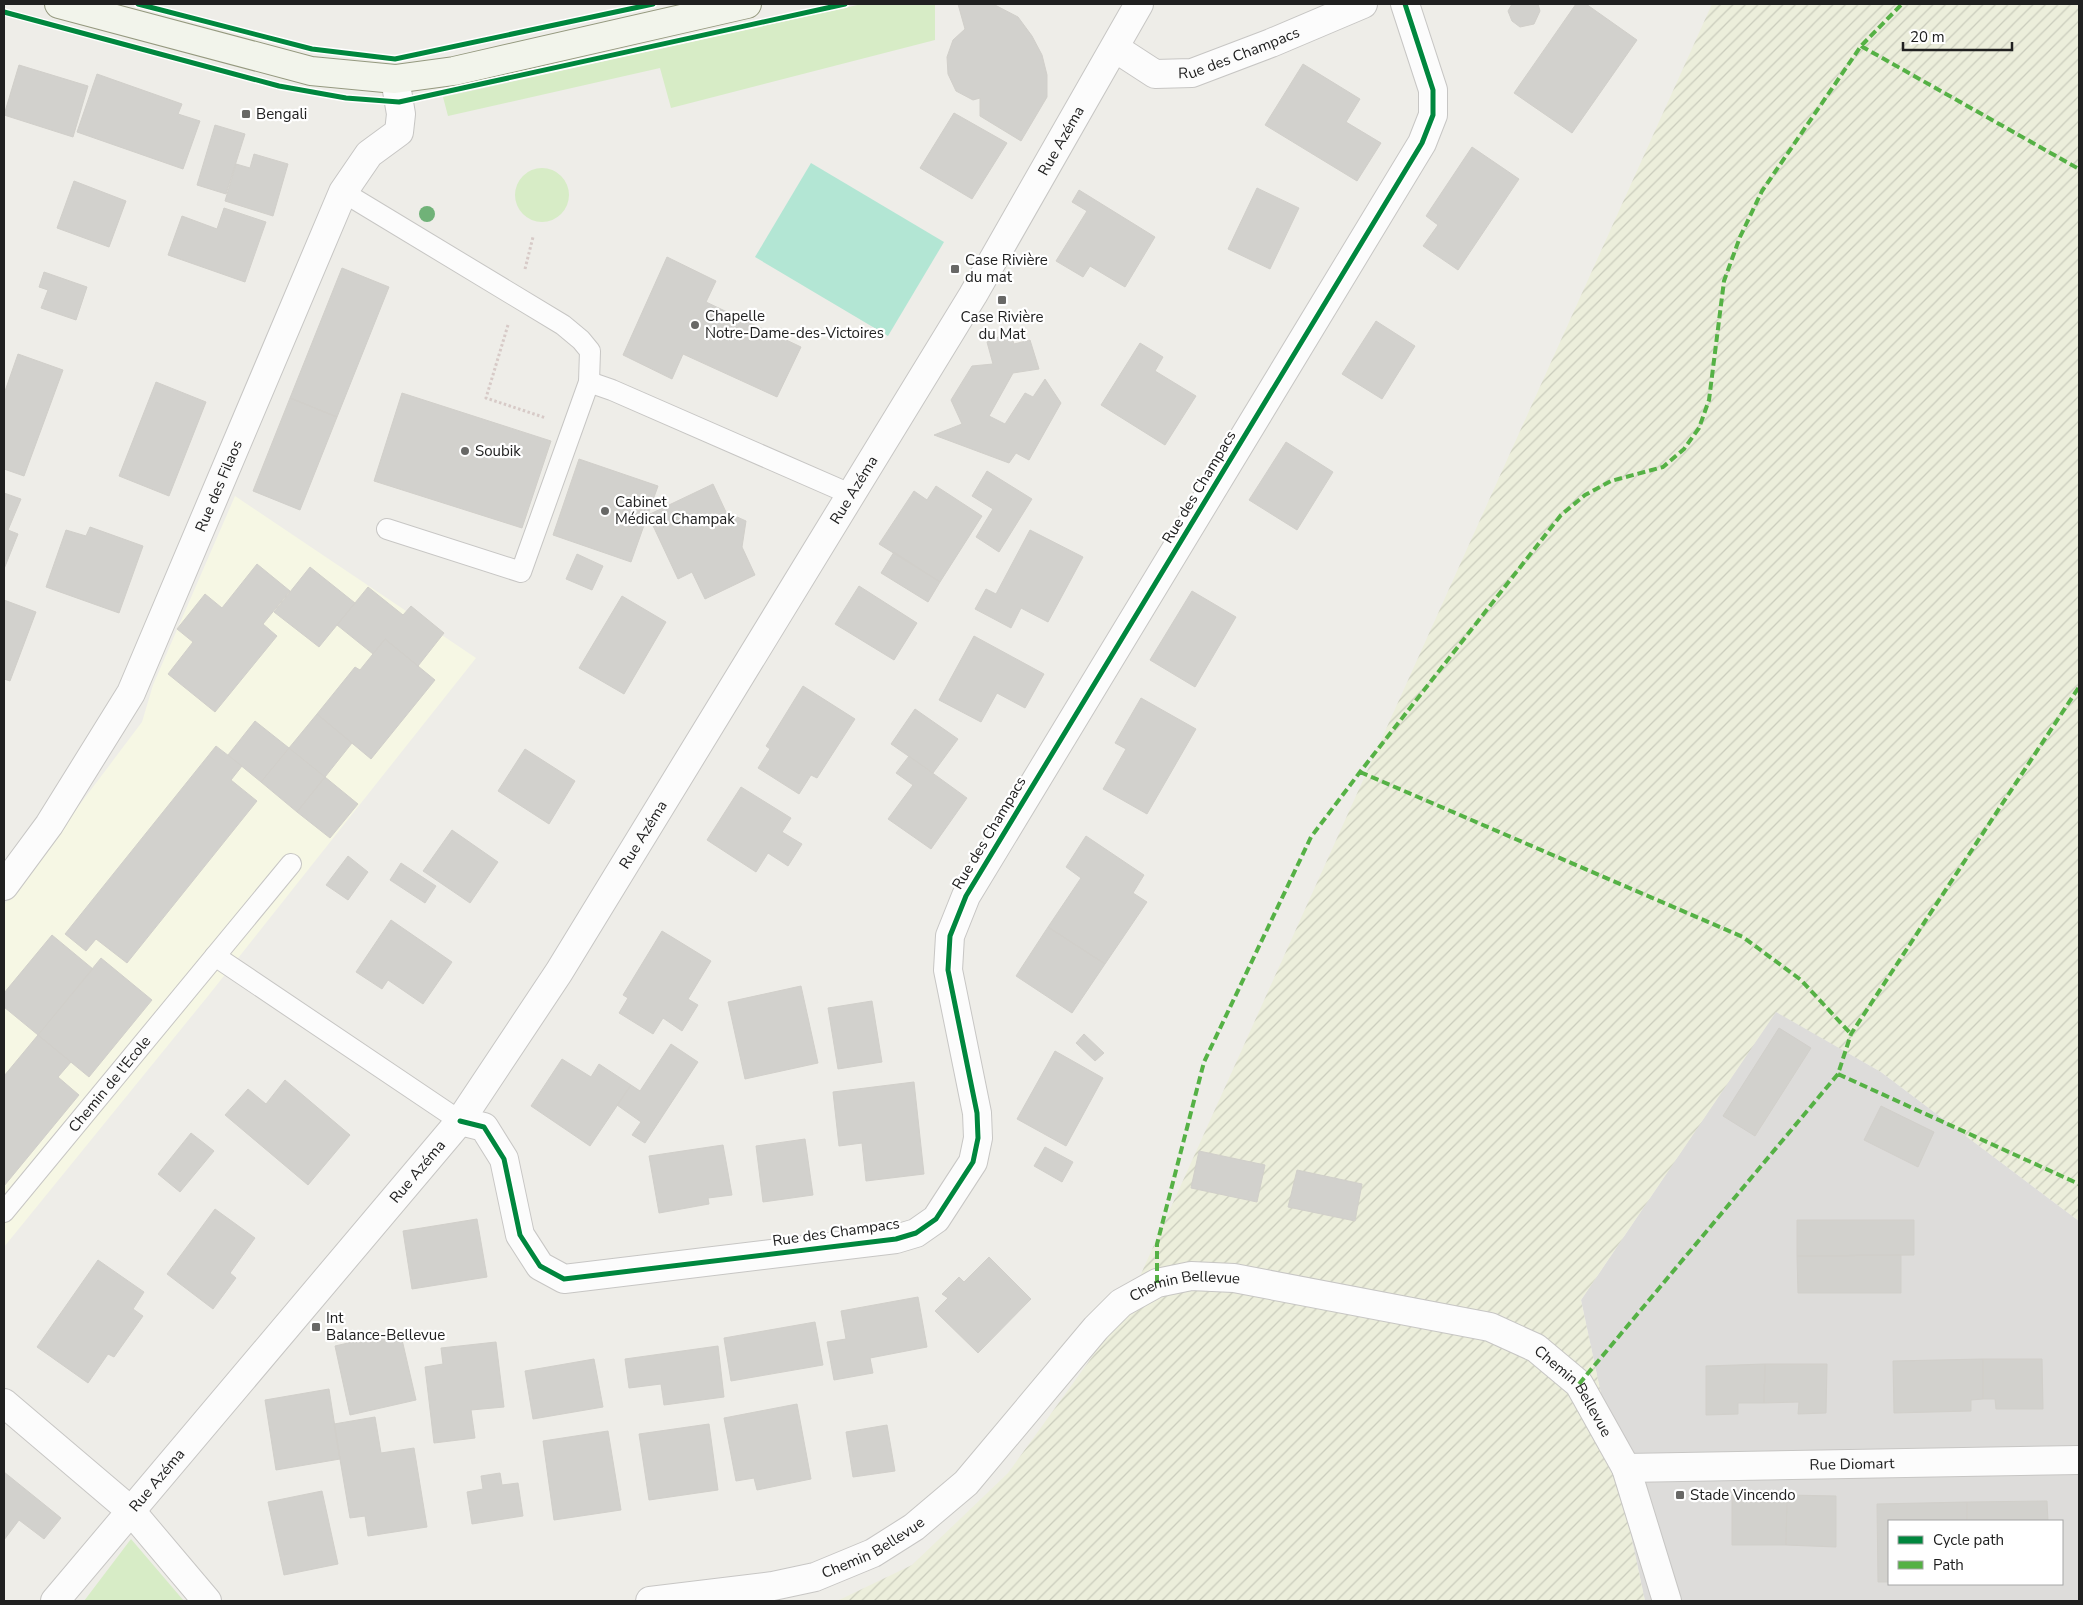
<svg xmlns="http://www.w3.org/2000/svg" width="2083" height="1605" font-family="'Nunito Sans',sans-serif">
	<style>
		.residential { fill: #dddcda; fill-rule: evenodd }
		.education { fill: #f6f7e4 }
		.farmland { fill: url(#farmland-furrows) }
		.grass { fill: #d7ecc6 }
		.pitch { fill: #b3e6d4 }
		.building { fill: #d2d1cd; stroke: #d1cfca }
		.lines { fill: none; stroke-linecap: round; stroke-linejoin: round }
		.service-casing { stroke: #c7c6c4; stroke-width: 22 }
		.minor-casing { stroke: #c7c6c4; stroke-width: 30 }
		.secondary-casing { stroke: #95997f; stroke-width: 30 }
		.path { stroke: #d7cac7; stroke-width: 3; stroke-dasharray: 2.5 2.5; stroke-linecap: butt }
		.service { stroke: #fcfcfc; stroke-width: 20 }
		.minor { stroke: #fcfcfc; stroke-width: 28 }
		.secondary { stroke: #f2f4eb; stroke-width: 28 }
		.quiet { stroke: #55b145; stroke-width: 4; stroke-dasharray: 8 4; stroke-linecap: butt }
		.cycleway-casing { stroke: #fff; stroke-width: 8 }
		.cycleway { stroke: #00873e; stroke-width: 5 }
		.tree { fill: #70b278 }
		.poi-dot { fill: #686866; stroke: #fff; stroke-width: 2 }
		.labels { text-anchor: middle; stroke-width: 4.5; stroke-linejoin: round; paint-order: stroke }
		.street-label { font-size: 15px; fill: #202020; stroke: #fff }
		.poi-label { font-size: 15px; fill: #202020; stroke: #fff; text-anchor: start }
	</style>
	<defs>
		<pattern id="farmland-furrows" width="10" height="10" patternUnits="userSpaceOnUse" patternTransform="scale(1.25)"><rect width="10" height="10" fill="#eceedb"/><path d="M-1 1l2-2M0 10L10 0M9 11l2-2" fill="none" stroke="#caccbc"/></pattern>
	</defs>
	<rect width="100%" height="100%" fill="#eeede8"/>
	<path class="residential" d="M1776,1011l105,61 198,149v380h-434l-64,-301zM1889,1521h173v63h-173z"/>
	<path class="education" d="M235,496l241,162 -268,338 -204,251v-342l138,-183 11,-37z"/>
	<path class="farmland" d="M1712,4h367v1217l-198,-149 -105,-60 -195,288 64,301h-808l75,-36 96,-92 115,-159z"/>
	<path class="grass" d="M862,4h73v36l-264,68 -11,-40 -212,48 -5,-19z
		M515 195a27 27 0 1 1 54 0a27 27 0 1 1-54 0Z
		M131,1539l53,62h-100z"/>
	<path class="pitch" d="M811,163l133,79 -56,94 -133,-79z"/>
	<path class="building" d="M958,4h35l25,13 14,19 10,19 5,20v22l-26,44 -41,-25v-18l-7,2 -17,-9 -8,-17 -1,-17 6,-17 12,-11z
		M1512,4h26l2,7 -6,13 -14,3 -8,-6 -4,-10z
		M1576,4h10l51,36 -65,93 -58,-40z
		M1303,64l57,35 -14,23 35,21 -24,38 -92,-56z
		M19,65l69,21 -15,51 -69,-22z
		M97,74l85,30 -4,10 22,7 -17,48 -106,-37z
		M954,113l53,30 -35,56 -52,-31z
		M215,125l30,9 -19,60 -29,-9z
		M1472,147l47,32 -61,91 -35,-24 15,-21 -12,-9z
		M254,154l34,10 -15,52 -48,-15 11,-37 14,4z
		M74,181l52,20 -17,46 -52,-19z
		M1257,188l42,20 -29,61 -42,-20z
		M1079,190l76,47 -30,50 -35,-21 -7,11 -27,-16 31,-50 -15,-9z
		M224,208l42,14 -21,60 -77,-27 14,-39 35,13z
		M667,257l49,24 -10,21 95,45 -24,50 -94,-43 -11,25 -49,-24z
		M342,268l47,19 -52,130 -47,-19z
		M44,272l43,15 -11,33 -35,-12 7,-18 -9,-3z
		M1376,321l39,25 -33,53 -40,-25z
		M1010,332l4,12 16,-4 9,29 -26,4 -24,43 16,8 20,-31 8,4 12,-18 16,24 -32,57 -13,-7 -7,10 -75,-28 28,-11 -11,-24 21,-34 21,-2 -6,-22z
		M1140,343l23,14 -8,14 41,25 -31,49 -64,-40z
		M18,354l45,16 -39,106 -20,-7v-75z
		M156,382l50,20 -37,94 -50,-20z
		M402,393l149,48 -29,87 -148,-47z
		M290,398l47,19 -37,93 -47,-19z
		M1286,442l47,30 -36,58 -48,-30z
		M579,459l79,27 -27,76 -78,-27z
		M987,471l45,28 -33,53 -23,-15 17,-28 -21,-13z
		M713,484l13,28 20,9 -4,26 13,28 -50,24 -13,-27 -14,7 -30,-64z
		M936,486l46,30 -42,66 -61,-38 35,-53 13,9z
		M4,493l17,6 -13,31 10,4 -14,35z
		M90,527l53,19 -24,67 -73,-26 20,-57 20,6z
		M1030,530l53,27 -35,65 -27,-14 -10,20 -36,-19 11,-20 10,5z
		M894,552l46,30 -12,20 -47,-29z
		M577,554l26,12 -11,24 -26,-11z
		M257,564l33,27 -27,33 14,12 -62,76 -47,-38 25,-32 -16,-13 28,-35 17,14z
		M310,567l45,36 -36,44 -45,-35z
		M859,586l58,37 -23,37 -59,-36z
		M368,587l35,28 8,-9 33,27 -26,33 -33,-27 -12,15 -36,-29z
		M1192,591l44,26 -41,70 -45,-27z
		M622,596l44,26 -42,72 -45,-26z
		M4,600l32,12 -26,69 -6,-2z
		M974,636l70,38 -19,34 -28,-15 -16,29 -42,-22z
		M385,639l50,41 -64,79 -54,-45 38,-47 5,3z
		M803,686l52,33 -38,59 -6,-3 -12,19 -41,-26 12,-19 -4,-3z
		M1141,698l55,31 -49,85 -44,-25 23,-40 -11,-6z
		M915,709l43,30 -25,34 -42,-29z
		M317,714l35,29 -27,34 -36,-29z
		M255,721l34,27 -28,34 -33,-27z
		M216,746l26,20 -11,14 26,21 -130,162 -31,-24 -10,12 -21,-17z
		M289,748l36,29 -28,35 -36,-30z
		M525,749l50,32 -26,43 -51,-33z
		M909,756l58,42 -36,51 -43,-30 25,-34 -17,-12z
		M325,777l33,27 -28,34 -33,-26z
		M741,787l50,31 -9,14 20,12 -14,22 -20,-13 -12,19 -49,-32z
		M452,830l46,32 -28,41 -47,-32z
		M1086,836l58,39 -11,18 14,9 -42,62 -57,-37 33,-49 -15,-11z
		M348,856l20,16 -20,28 -22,-15z
		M401,863l35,23 -11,17 -35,-23z
		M391,920l61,42 -29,42 -35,-24 -6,9 -26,-17z
		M1048,927l57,37 -33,49 -56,-37z
		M662,931l49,30 -23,38 10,6 -16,26 -19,-13 -10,16 -34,-21 9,-15 -5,-3z
		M52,935l41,34 -55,66 -34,-28v-14z
		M101,958l51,42 -63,77 -51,-42z
		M801,986l17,77 -73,16 -17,-77z
		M872,1001l10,61 -44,7 -10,-61z
		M1779,1028l32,20 -56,88 -32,-20z
		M1084,1034l20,19 -9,8 -19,-18z
		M38,1035l33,27 -13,15 21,18 -75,91v-110z
		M671,1044l27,18 -53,81 -13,-8 9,-13 -24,-17 14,-20 9,6z
		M1055,1051l48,27 -37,68 -49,-27z
		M562,1059l29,18 8,-13 32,21 -41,61 -59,-40z
		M285,1080l65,55 -42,50 -83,-70 23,-26 18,15z
		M914,1082l10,92 -58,7 -4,-38 -23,3 -6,-54z
		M1881,1106l53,26 -16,35 -54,-27z
		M191,1133l23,18 -34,41 -22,-18z
		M805,1139l8,56 -50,7 -7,-56z
		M723,1145l9,50 -24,3 1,6 -50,9 -10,-57z
		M1045,1147l28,15 -11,20 -28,-16z
		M1199,1151l66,14 -8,37 -66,-14z
		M1297,1170l65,14 -7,37 -67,-14z
		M215,1209l40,29 -25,35 6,5 -23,31 -46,-35z
		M477,1219l10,58 -75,12 -9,-58z
		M1797,1220h117v35l-117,1z
		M1901,1255v38h-103l-1,-37z
		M989,1257l42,42 -53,54 -43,-42 13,-13 -6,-4 17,-17 5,5z
		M98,1260l46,32 -11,17 10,7 -29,41 -6,-3 -20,29 -51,-36z
		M918,1297l9,50 -57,11 3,15 -39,7 -7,-38 19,-3 -5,-28z
		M815,1322l8,43 -92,16 -7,-43z
		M400,1331l16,69 -66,15 -15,-69z
		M496,1342l8,65 -33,3 4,28 -41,5 -9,-76 18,-3 -2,-16z
		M718,1346l6,51 -60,8 -3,-21 -32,4 -4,-29z
		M594,1359l9,48 -70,12 -8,-48z
		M1983,1359h59l1,50h-47l-1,-10h-12z
		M1983,1359v40l-12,1v11l-77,2 -1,-52z
		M1765,1364h62l-1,49 -28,1 1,-12 -35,1z
		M1765,1364l-1,39h-26v11l-32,1v-49z
		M329,1389l11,70 -64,11 -11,-70z
		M797,1404l14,75 -54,11 -3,-12 -18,3 -12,-63z
		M375,1417l6,36 33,-5 13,79 -59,9 -3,-20 -15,2 -16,-94z
		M709,1424l9,66 -69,10 -10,-66z
		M887,1425l8,46 -42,6 -7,-45z
		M608,1431l13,79 -67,10 -11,-79z
		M4,1472l57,46 -17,21 -25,-19 -15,20z
		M500,1473l2,12 16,-2 5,33 -51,8 -5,-32 16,-3 -2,-13z
		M322,1491l16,73 -54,11 -16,-73z
		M1732,1495h55l-1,50h-54z
		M1787,1495l49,1v51l-50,-2z
		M2047,1501l1,20h-81v-19z
		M1967,1502v19h-78v61h-11l-1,-78z"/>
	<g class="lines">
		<g class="service-casing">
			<g id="service">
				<path d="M343,192l220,133 18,15 9,11 -1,31"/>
				<path d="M387,529l134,43 68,-190 23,8 238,104"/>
				<path d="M215,956l245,165"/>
				<path id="s1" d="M4,1212l287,-348"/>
			</g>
		</g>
		<g class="minor-casing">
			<g id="minor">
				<path id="s2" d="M1115,48l40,26 37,-1 79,-30 92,-39"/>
				<path id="s3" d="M4,886l45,-61 82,-132 212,-501 26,-38 30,-22 2,-18 -6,-35"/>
				<path d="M460,1121l24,6 20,32 16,76 20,31 24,13 332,-40 20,-6 20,-14 37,-57 5,-24 -1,-25 -29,-143 2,-34 16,-40 456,-753 11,-28v-25l-28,-86"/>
				<path d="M4,1403l127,108 76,90"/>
				<path id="s4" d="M1626,1468l453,-8"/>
				<path id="s5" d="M55,1601l405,-480 99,-149 414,-677 166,-291"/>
				<path id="s6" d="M650,1601l123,-15 42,-9 58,-24 41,-26 52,-44 130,-155 25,-25 36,-20 34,-7 43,2 256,49 46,21 43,36 47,84 41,133"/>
			</g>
		</g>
		<g class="secondary-casing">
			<path id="secondary" d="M59,4l252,67 84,8 59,-8 293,-67"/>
		</g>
		<path class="path" d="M525,269l8,-32
			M508,325l-22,73 60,20"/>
		<use href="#service" class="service"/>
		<use href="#minor" class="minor"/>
		<use href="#secondary" class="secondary"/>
		<path class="quiet" d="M1861,46l218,123
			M1360,772l383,165 58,43 50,54
			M1838,1074l241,110
			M1157,1283v-39l47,-182 107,-225 49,-65 201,-257 24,-20 26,-14 52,-14 21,-18 15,-21 10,-28 15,-119 16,-44 22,-46 99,-145 41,-42
			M1579,1384l259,-310 13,-40 228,-347"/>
		<g class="cycleway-casing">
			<path id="cycleway" d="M138,4l174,45 83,10 258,-55
				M4,12l275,74 67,12 53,4 446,-98
				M460,1121l24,6 20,32 16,76 20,31 24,13 332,-40 20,-6 20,-14 37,-57 5,-24 -1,-25 -29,-143 2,-34 16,-40 456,-753 11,-28v-25l-28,-86"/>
		</g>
		<use href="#cycleway" class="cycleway"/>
	</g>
	<circle class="tree" cx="427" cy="214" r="8"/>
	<g class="poi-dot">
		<rect x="241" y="109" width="10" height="10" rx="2.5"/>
		<rect x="950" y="264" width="10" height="10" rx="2.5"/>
		<rect x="997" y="295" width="10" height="10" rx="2.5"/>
		<circle cx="695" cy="325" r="5"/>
		<circle cx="465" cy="451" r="5"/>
		<circle cx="605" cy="511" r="5"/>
		<rect x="311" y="1322" width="10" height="10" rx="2.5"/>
		<rect x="1675" y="1490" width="10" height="10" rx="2.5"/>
	</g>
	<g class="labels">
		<g class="street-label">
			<text dy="5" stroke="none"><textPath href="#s2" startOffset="135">Rue des Champacs</textPath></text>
			<text dy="5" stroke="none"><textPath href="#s5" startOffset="1778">Rue Azéma</textPath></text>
			<text dy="5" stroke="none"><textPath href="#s3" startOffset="456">Rue des Filaos</textPath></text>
			<text transform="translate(1199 487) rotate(-59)" y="5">Rue des Champacs</text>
			<text dy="5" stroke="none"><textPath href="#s5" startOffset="1372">Rue Azéma</textPath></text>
			<text transform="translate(989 833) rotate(-59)" y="5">Rue des Champacs</text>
			<text dy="5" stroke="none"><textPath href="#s5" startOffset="968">Rue Azéma</textPath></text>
			<text dy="5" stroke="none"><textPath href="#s1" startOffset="166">Chemin de l'Ecole</textPath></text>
			<text dy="5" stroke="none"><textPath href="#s5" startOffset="562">Rue Azéma</textPath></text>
			<text transform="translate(836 1232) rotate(-8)" y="5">Rue des Champacs</text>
			<text dy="5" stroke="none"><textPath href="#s6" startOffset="652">Chemin Bellevue</textPath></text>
			<text dy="5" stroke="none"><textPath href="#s6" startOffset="1072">Chemin Bellevue</textPath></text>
			<text dy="5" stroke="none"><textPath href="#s4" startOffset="226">Rue Diomart</textPath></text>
			<text dy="5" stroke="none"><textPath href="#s5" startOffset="158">Rue Azéma</textPath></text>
			<text dy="5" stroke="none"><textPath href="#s6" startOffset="232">Chemin Bellevue</textPath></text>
		</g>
		<g class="poi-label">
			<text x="256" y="119">Bengali</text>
			<text x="965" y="265">Case Rivière<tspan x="965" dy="17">du mat</tspan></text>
			<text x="705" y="321">Chapelle<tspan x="705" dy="17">Notre-Dame-des-Victoires</tspan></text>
			<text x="1002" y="322" text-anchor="middle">Case Rivière<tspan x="1002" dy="17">du Mat</tspan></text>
			<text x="475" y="456">Soubik</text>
			<text x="615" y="507">Cabinet<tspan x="615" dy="17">Médical Champak</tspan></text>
			<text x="326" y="1323">Int<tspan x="326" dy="17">Balance-Bellevue</tspan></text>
			<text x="1690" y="1500">Stade Vincendo</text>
		</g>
	</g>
	<rect width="2083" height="1605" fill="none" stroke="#202020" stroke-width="10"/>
	<rect x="1888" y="1520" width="175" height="65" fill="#ffffff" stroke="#a6a6a6"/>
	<rect x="1898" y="1536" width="25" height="8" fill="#00873e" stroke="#a6a6a6"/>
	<text x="1933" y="1545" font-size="15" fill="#202020">Cycle path</text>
	<rect x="1898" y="1561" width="25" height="8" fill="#55b145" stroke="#a6a6a6"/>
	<text x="1933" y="1570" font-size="15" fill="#202020">Path</text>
	<path d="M1903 42v8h109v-8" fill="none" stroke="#202020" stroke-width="2.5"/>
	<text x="1910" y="42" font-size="15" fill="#202020" stroke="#ffffff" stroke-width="4" paint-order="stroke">20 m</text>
</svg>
